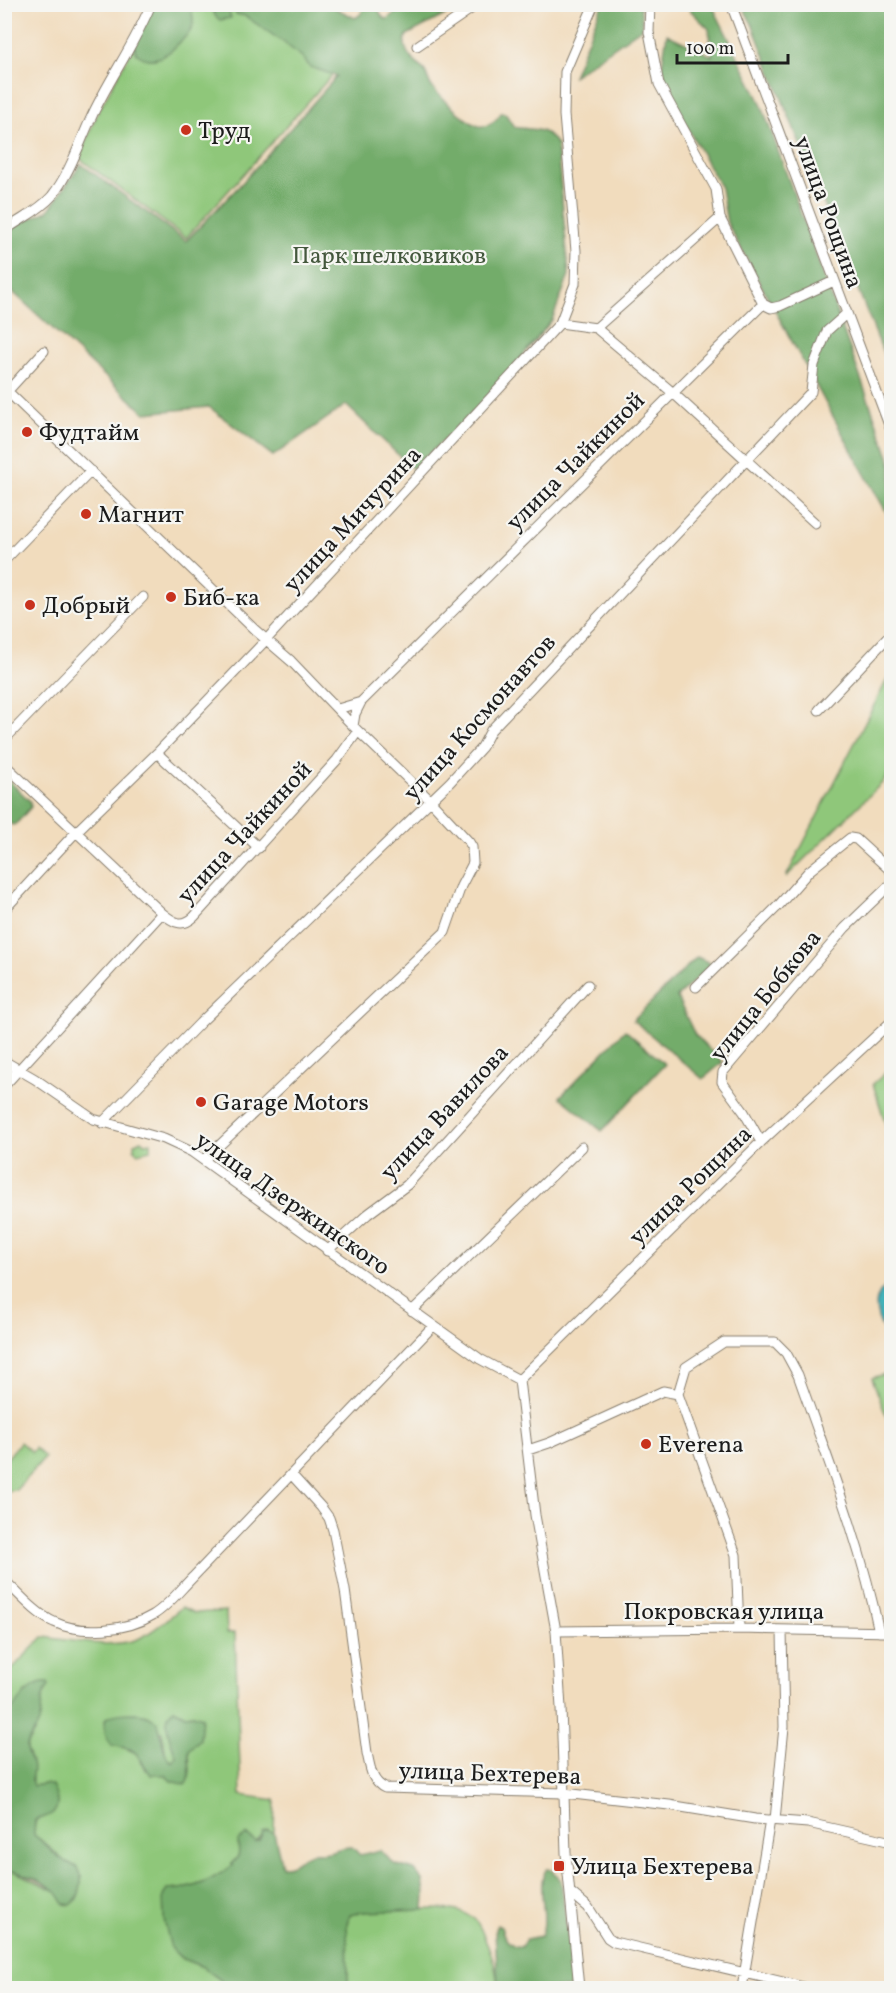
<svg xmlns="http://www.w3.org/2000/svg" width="896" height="1993" font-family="Vollkorn,serif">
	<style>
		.green { fill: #8fc77a; stroke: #56724b; stroke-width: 1.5; fill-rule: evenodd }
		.forest { fill: #73ac6a; stroke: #486443; stroke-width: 1.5 }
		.water { fill: #42b2b9; stroke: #2f676a; stroke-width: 1.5 }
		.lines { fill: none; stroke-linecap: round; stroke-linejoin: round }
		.minor-casing { stroke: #867c6c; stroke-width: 11 }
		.minor { stroke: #fff; stroke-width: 9 }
		.poi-dot { fill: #c8321e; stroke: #f6f6f2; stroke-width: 2 }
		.labels { text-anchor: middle; stroke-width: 4.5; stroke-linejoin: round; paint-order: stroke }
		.poi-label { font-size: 24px; fill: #1c1c1c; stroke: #f6f6f2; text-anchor: start }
		.street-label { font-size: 24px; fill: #1c1c1c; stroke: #f6f6f2 }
		.park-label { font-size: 24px; fill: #44583d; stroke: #f6f6f2 }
	</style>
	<rect width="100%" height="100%" fill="#f6f6f2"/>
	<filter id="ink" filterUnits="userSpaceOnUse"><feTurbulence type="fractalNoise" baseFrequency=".0167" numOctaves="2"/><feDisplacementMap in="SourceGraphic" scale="12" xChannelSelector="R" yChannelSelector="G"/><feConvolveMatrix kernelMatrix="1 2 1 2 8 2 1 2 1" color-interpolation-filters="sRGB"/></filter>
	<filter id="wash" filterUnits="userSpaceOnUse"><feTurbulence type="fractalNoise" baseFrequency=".008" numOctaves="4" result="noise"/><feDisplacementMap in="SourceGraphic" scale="24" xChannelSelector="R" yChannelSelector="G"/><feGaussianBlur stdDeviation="1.35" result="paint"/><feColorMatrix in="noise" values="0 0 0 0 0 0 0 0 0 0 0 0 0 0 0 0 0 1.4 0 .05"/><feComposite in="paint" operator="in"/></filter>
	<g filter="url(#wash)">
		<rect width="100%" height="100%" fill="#f1dcbd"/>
		<path class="green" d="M156,5h172l41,29 -183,204 -107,-80 18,-44z
			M891,672v98l-7,11 -98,96z
			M891,1068v73l-18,-57z
			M142,1140l2,3 7,-1v8l-14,3 -3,-4v-6z
			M891,1372h1l-1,57 -19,-51z
			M20,1442l12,10 3,-4 10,9 -29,33 -11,1v-30z
			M182,1607l12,6 32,-2 1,22h8l6,162 34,5 -1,33 -6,-3 -12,12 -18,4 2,8 -8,9v3c-22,15 -37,23 -64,24l15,69 20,8 28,21h-226v-118h6l43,20 27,-5 -1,-13 -5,-6 -12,-6 -18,-17 -11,-8 -1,-3 12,-48 -13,2c-2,-7 1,-12 0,-19 0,-7 -5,-10 -5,-18 1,-9 6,-14 10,-22 6,-14 1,-29 12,-41l-24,6 -5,10 -15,14v-40l38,-39c27,3 72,13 97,1 16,-8 29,-20 42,-31zM174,1709l11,6 9,-1 6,25 -11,11 1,21 -44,-1 -10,-17 -29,-13 -3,-15 2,-7 56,14 4,24 3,5h6l1,-5 -8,-27z
			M402,1909c18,1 59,-4 72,10 7,6 9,16 13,25 7,15 10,28 11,44h-150l-1,-64 3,-9 11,-3z"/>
		<path class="forest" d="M154,5h36c2,7 5,16 2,23 -2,5 -8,10 -12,14 -12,13 -28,25 -44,11l-2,-10z
			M210,5h17l4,13 -11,2 -4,-3z
			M232,5h97l26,13 5,-3 5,-10h11l7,13 4,1c24,-19 19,-7 40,-6l7,-8h30l-57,30c-1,2 -3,7 -2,9 1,12 11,18 19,26 4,5 4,12 8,17 8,10 35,36 47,39 9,2 18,-6 22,-13h4l9,14c19,4 31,-2 43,18l12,130 -17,45 -67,81 -72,68 -67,-64 -73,51 -64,-49 -64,6 -140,-128 -1,-51 9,-8 35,-15 33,-47 105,77 55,-57 96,-108 -27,-9 -8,-10 -19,-15 -38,-26 -9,-2z
			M602,5h38l3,22 -70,49z
			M688,5h24l48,96 131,361v58l-27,-47 -137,-250 -6,-35 -61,-110 7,-44 45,22 -3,-27 -20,-20z
			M742,5h149v367l-139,-348z
			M4,776l26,25 1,6 -15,17 -4,1 -7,-5z
			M697,957l15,7 -35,33 18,38 28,27 -20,17 -70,-59z
			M625,1030l40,34 -63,67 -42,-34z
			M41,1683h7l1,3c-11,12 -5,25 -11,39 -4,8 -10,13 -11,21 -1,8 2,11 5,17 3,8 -3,16 1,23l12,-2 7,2c11,22 5,29 -17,34l-1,15c11,8 20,20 29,25 5,4 13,5 16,10 5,10 1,29 -8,35l-7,-1c-3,-5 -6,-11 -11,-15 -9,-8 -37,-19 -48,-19v-154c14,-11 19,-27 36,-33z
			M174,1709l11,6 9,-1 8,3 -2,22 -11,11c-2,13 5,24 -4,35l-14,-4 -5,-6h-15l-15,-22 -6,-4 -19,-4c-6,-8 -8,-17 -5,-27 10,-5 18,-5 29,-5 38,1 18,35 37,49l4,-6c-4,-12 -17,-38 -2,-47z
			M268,1830l6,3 8,33c12,1 16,-8 27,-12 5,-2 9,-1 14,-1 11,-1 15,-6 29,-6l8,8 20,-5 14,14 20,6 9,10 2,14 -1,16 -63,2 -11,3 -3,9 1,64h-117l-28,-21 -20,-8 -12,-10 -7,-30 -1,-23 4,-6c29,-1 42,-8 65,-24v-3c10,-8 6,-11 6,-22l8,-6 10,7 4,-2 3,-8z
			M547,1869h4l10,12 13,107h-76l-3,-59 2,-4 4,2c3,11 8,19 20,20l5,-8 15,-3c9,-20 -7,-53 6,-67z"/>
		<path class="water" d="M891,1283h1l-1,55c-11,-8 -20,-32 -11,-45 3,-5 7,-7 11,-10z"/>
	</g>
	<g filter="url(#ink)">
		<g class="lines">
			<g class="minor-casing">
				<path id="minor" d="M650,4l-1,28 10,52 57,105 4,29 43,86
					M731,4l161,429
					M417,46l61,-42
					M4,231c16,-12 35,-20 48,-35 18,-23 27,-52 39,-78 18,-39 44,-74 60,-114
					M560,323l36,5 124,-110
					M596,328l76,64 143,131
					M4,388l251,242 36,31 67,70 72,69 39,42 3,5 1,16 -12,23 -16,46 -241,228
					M4,395l40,-44
					M4,561l87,-90
					M338,709l23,-7 402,-398 8,4 9,-2 54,-25
					M819,710l73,-77
					M353,726l2,-12 6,-12
					M4,740l139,-143
					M157,753l102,95
					M4,764l158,149
					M4,910l72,-78 81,-79 109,-113 294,-317 15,-39 1,-33 -12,-136 1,-43 29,-68
					M696,987l83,-82 30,-34 41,-33 6,1 36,33
					M4,1061l31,18 58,40 71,20 28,13 288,207 39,21
					M4,1086l158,-173c11,9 20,15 32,4l143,-157 21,-29
					M102,1123l98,-100 250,-241 32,-35 9,-17 320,-338 3,-27 13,-34 19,-17
					M761,1142l-17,-30 -22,-30 1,-10 122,-144 47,-45
					M327,1251l41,-37 39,-29 181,-200
					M412,1311l170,-164
					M519,1380l16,135 21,116 5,77 5,145 13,135
					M519,1380l242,-238 131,-121
					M678,1394l8,-27 38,-25h51l11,11 12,22c30,85 63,169 81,257
					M528,1450l21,-7 114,-52 15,3 58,161 3,74
					M291,1474l30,33 8,11 4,12 12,60 22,163c3,13 4,29 18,35l179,5 105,12 86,14 53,4 84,19
					M4,1580c14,13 33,35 50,42 27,13 73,9 99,-7 15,-9 27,-25 40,-38l240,-251
					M556,1631l183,-2 153,3
					M775,1820l9,-93 -2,-96
					M570,1892l18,15 20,31 6,4 194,46
					M742,1988l28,-168"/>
			</g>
			<use href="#minor" class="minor"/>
		</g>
	</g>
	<g class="poi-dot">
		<circle cx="186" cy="130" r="6"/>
		<circle cx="27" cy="432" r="6"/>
		<circle cx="86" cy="514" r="6"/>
		<circle cx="171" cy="597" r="6"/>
		<circle cx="30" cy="605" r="6"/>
		<circle cx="201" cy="1102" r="6"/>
		<circle cx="646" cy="1444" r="6"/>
		<rect x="553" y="1860" width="12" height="12" rx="3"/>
	</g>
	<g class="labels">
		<g class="poi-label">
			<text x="198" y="138">Труд</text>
			<text x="39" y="440">Фудтайм</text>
			<text x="98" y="522">Магнит</text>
			<text x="183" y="605">Биб-ка</text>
			<text x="42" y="613">Добрый</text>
			<text x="213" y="1110">Garage Motors</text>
			<text x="658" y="1452">Everena</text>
			<text x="571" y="1874">Улица Бехтерева</text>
		</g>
		<g class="street-label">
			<text transform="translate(829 212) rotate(70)" y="8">улица Рощина</text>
			<text transform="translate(575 461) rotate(-45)" y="8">улица Чайкиной</text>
			<text transform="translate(352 519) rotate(-47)" y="8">улица Мичурина</text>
			<text transform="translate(479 717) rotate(-48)" y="8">улица Космонавтов</text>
			<text transform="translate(244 832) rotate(-47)" y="8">улица Чайкиной</text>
			<text transform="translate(765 995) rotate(-51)" y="8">улица Бобкова</text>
			<text transform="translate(444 1112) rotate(-47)" y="8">улица Вавилова</text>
			<text transform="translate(690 1185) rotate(-44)" y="8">улица Рощина</text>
			<text transform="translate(293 1203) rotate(35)" y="8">улица Дзержинского</text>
			<text x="724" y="1619">Покровская улица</text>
			<text transform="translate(490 1773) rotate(2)" y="8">улица Бехтерева</text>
		</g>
		<g class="park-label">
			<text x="389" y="263">Парк шелковиков</text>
		</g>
	</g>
	<rect width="896" height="1993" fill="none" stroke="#f6f6f2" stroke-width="24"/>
	<path d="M677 54v9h111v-9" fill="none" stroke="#1c1c1c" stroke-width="3"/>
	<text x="686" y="54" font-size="18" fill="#1c1c1c" stroke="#f6f6f2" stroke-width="4.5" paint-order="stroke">100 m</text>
</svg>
